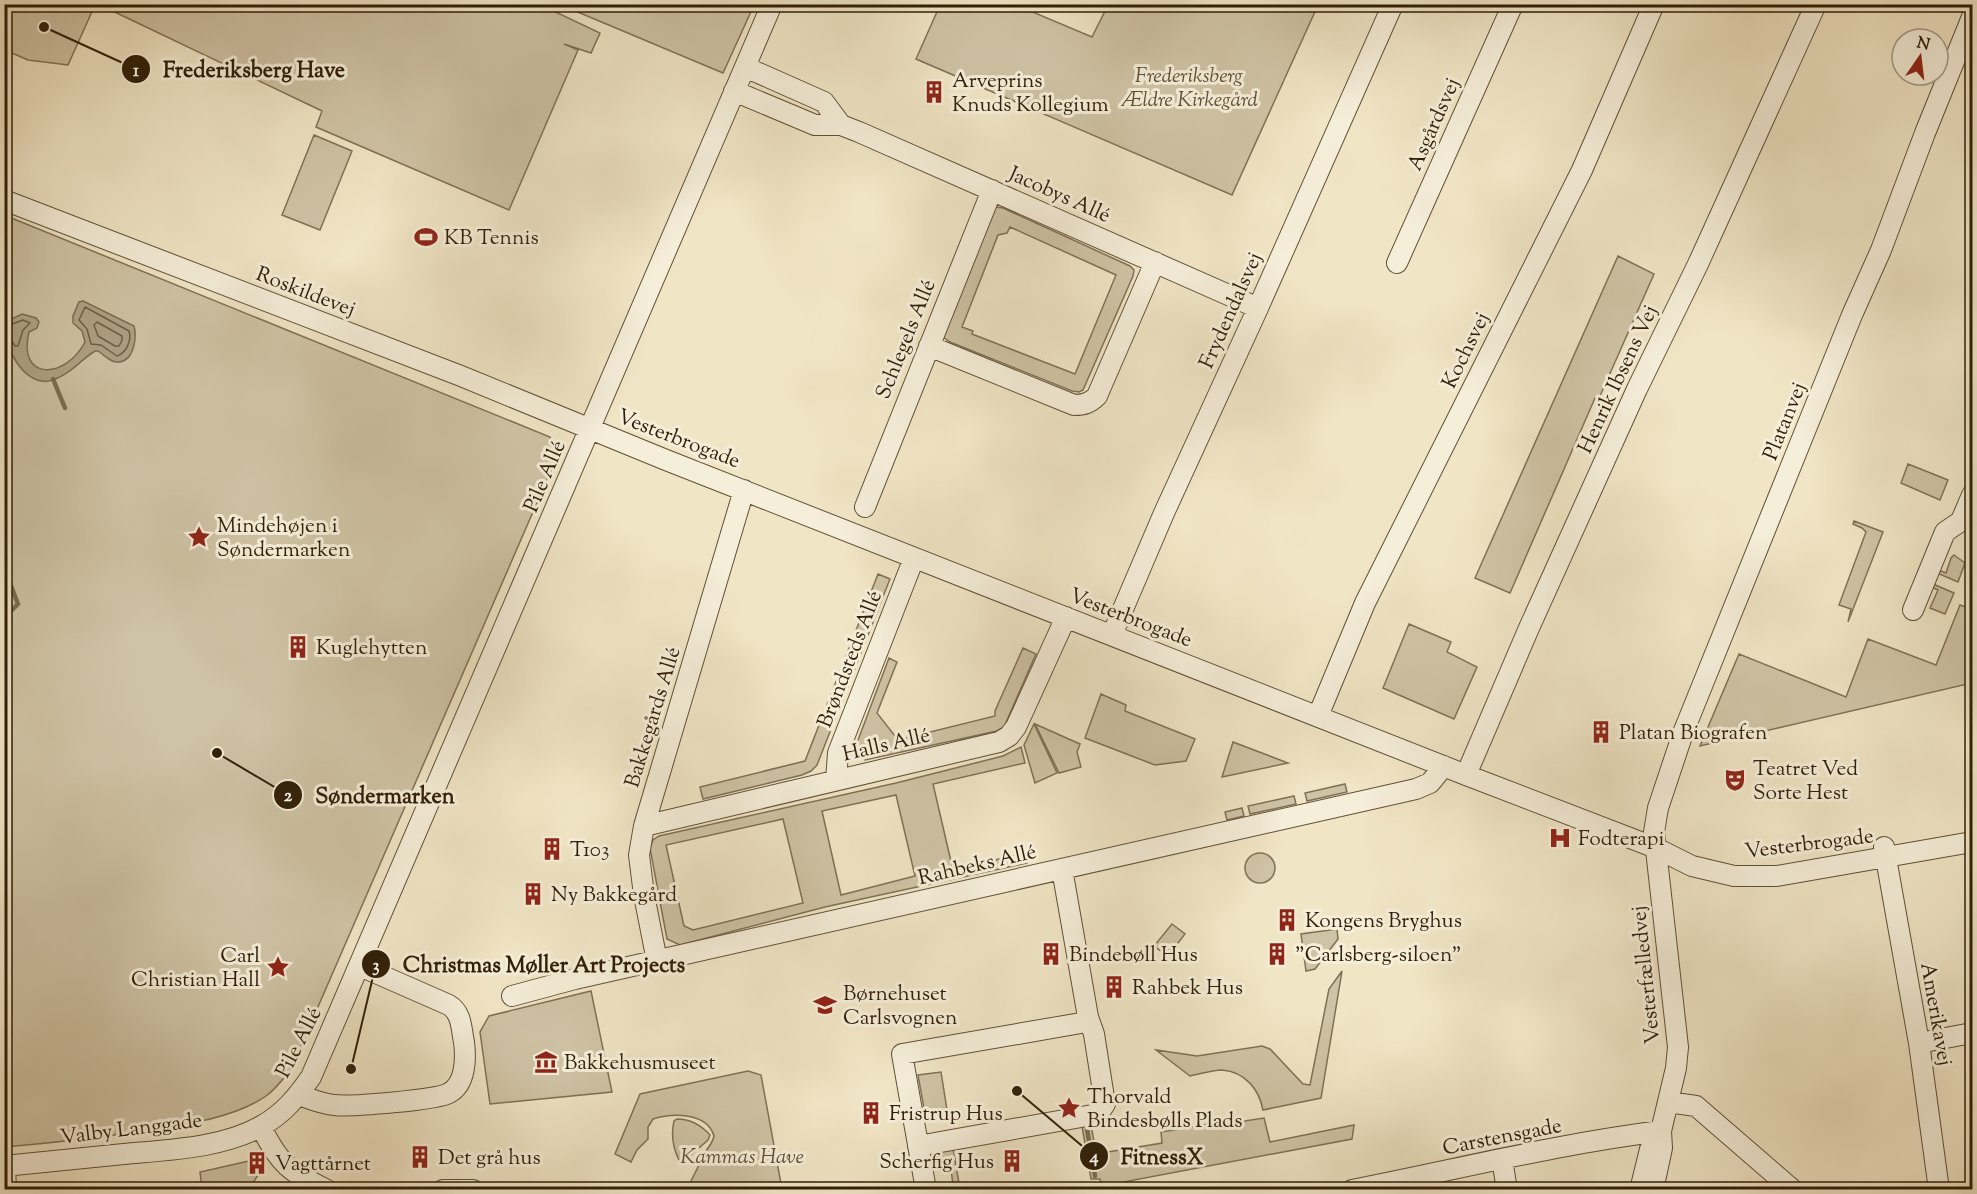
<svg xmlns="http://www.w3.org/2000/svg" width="1977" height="1194" font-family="'Sorts Mill Goudy',serif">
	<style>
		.green { fill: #cfc3a5; stroke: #807156; stroke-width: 1.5; fill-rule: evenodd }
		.water { fill: #afa285; stroke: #7c6e53; stroke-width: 1.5 }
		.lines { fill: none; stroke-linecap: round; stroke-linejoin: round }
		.shore { stroke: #706046; stroke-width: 1.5 }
		.stream { stroke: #7c6e53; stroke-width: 4.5 }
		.minor-casing { stroke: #605037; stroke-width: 22 }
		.minor { stroke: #f5eed9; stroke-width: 20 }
		.labels { text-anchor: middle; stroke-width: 6; stroke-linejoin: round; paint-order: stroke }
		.park-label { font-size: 21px; font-style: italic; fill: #605037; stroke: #f5eed9 }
		.poi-label { font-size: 21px; fill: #301f08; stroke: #f5eed9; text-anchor: start }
		.street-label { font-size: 21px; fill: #301f08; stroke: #f5eed9 }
		.leader { fill: none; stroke: #301f08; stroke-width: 2 }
		.callout-dot { fill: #301f08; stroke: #f5eed9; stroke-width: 2 }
		.mark-label { font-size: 18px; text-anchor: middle; font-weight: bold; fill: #fff }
		.callout-label { font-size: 22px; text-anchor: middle; font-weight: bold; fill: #301f08; stroke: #f5eed9; stroke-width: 6; stroke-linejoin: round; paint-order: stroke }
	</style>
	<rect width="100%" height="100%" fill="#f0e5c5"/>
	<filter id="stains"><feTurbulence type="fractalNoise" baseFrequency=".00333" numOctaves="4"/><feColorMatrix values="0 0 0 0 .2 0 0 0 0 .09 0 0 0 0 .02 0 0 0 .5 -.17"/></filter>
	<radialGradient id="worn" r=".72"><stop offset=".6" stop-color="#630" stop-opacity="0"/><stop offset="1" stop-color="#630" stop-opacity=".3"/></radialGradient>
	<path class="green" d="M4,5l1,-1 90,1 -27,60 -40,-5 -23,-10z
		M100,5h441l59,28 -9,20 -27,-9 14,6 -69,160 -193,-83 6,-16z
		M561,5h193l-31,68z
		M940,5h76l76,32 16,-32h210l-86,190 -316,-136z
		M314,135l38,16 -32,79 -38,-15z
		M995,207l8,1 127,58 4,4 -1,6 -50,114 -4,2 -7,-1 -122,-49 -7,-5zM1010,227l106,48 -41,99 -103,-40 1,-3 -11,-4 36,-92 9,-2z
		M4,215l546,222 6,13v9l-265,610c-8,10 -15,20 -25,27 -33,23 -85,29 -124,35 -46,7 -91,12 -137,16z
		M1618,256l36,18 -54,122 -5,2 -85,195 -35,-15z
		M1908,464l40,16 -8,20 -39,-17z
		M1854,521l29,11 -35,90 3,-13 -12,-4 27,-73 -4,-4 -9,-4z
		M1954,555l11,8 -7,19 -21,-9 -1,-4 10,4 5,-15z
		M878,574l12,5 -73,186 -6,6 -9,4 -99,24 -3,-12 105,-26z
		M1933,584l21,9 -9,21 -15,-6 8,-18 -9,-4z
		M1960,605l12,4v74l-272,63 39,-92 107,43 22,-58 68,26z
		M1409,624l42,18 -4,10 30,15 -23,52 -71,-31z
		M1023,648l13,6 -32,73 -7,4 -132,29 -10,-12 34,-90 8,4 -20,51 21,27 97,-24v-5z
		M1101,694l25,11 -1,6 70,28 -9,22 -31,4 -70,-27z
		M1034,724l23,49 -22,10 -11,-38z
		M1035,724l45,20 -3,8 4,15 -22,6z
		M1233,742l55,21 -66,14z
		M1021,747l4,16 -92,21 20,86 71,-17 3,10 -202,44 -145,38 -13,-6 -17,-91 3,-8 6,-4 237,-53 107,-27zM896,795l19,81 -74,19 -19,-84zM783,819l20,84 -110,27 -9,-4 -18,-81z
		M1345,784l2,8 -40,9 -2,-8z
		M1294,796l2,8 -46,10 -2,-8z
		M1242,808l2,8 -17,4 -2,-8z
		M1245 868a15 15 0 1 1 30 0a15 15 0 1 1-30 0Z
		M1172,924l13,10 -17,22 -14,-10z
		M1337,929l1,10 -23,30 -9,2 -5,-37z
		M1342,971l-21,127 -58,12c-4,-21 -18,-38 -41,-40 -10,0 -22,4 -32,6l-34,-26 41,6 65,-10 8,3 33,35 7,1 19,-96z
		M591,991l21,101 -122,12 -10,-72 9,-16z
		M748,1071l13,4 21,114 -90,1 -4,-3 11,-22 -2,-1c5,-11 15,-17 17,-28 -7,-24 -42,-23 -61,-17l-5,8v12l-11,11 -6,12 -16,-8 25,-60z
		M941,1072l6,38 -22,4 -7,-39z
		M1264,1118l6,24 84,-17 -2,14 -250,47v4l-9,-1 1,-3 7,-2 -1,-5h-9l-9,-53 9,-2 5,30 66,-11 -1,-11 70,-12 1,3z
		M677,1119c13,0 24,6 33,16l-2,5 -24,21 -5,-1c-6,-12 -8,-26 -5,-39z
		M953,1148l7,41h-20v-3l13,-2 -3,-20 -13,2 -2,-16z
		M253,1160l-2,5 7,10 -9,14h-47l-2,-17z"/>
	<path class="water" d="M83,301l51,25c3,11 0,35 -15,36 -8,1 -15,-7 -21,-11h-3c-16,10 -26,25 -46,30 -26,5 -49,-39 -42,-60l15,-7 14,4 3,4 -2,6 -8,4c-12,49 36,48 56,10l-3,-11 -9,-8v-7l6,-14z"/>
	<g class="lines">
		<path class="shore" d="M85,307l44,24c3,10 -3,22 -12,25l-16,-11 -10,-1 -4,-15 -8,-9z
			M97,322l25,14v4l-3,6h-4l-17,-10 -4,-11z
			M4,327l19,-7 7,3 -7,7 -5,16h-3l-5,-8 -6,-1"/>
		<path class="stream" d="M53,379l12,29
			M4,575l4,3 10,26 -14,14
			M1087,1129l8,47"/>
		<g class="minor-casing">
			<path id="minor" d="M745,67l79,35 17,23
				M734,91l81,34h26l18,7 399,176
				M4,200l457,176 205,84 800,315 190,73 36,18 42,10h43l195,-34
				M1397,263l116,-259
				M929,346l145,59c10,0 16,-2 23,-9l58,-134
				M865,507l127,-317
				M1913,610l32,-78 16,-11 11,-26
				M1112,635l52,-122 94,-205 135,-304
				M1318,716l47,-113 217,-433 72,-166
				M1466,775l63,-147 108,-239 61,-125 118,-260
				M836,780l2,-27 76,-195
				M644,826l355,-84 10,-6 7,-9 50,-110
				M1884,847l35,196 20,147
				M657,961l-13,-66 -5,-40 5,-29 100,-336
				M512,996l63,-17 841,-190 14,-6 14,-17
				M1919,1043l53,-10
				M299,1095c11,4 23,9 35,10 17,2 103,-5 115,-12 17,-9 17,-35 15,-51 -3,-14 -2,-29 -15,-37l-89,-39
				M1668,1102l28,4 97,84
				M261,1127c19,38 28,44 66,63
				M918,1146l180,-32 7,-10 -11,-70 -6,-17
				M1502,1159l5,31
				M4,1166c40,-4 80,-8 120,-12 43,-4 101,-6 139,-29 21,-12 34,-28 48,-48l461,-1073
				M5,1166l1,24
				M443,1190h30
				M926,1190l-24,-136 179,-31 7,-6 -26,-148
				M1352,1190c103,-20 205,-46 309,-59
				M1640,1190l10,-41
				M1653,1190l9,-42 -1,-17 15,-63 2,-21 -24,-215 4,-24 25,-75 169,-418 29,-65 44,-117 47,-116"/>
		</g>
		<use href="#minor" class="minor"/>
	</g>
	<defs>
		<g id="building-bare" transform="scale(1.8)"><path d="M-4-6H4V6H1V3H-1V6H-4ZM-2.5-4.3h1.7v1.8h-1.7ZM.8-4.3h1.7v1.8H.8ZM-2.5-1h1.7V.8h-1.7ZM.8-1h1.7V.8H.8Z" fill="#8f2418" stroke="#f5eed9" stroke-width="2.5" paint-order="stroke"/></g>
		<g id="stadium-bare" transform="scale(1.8)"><path d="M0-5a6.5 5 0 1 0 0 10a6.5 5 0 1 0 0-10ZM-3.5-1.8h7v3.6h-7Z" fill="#8f2418" stroke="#f5eed9" stroke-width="2.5" paint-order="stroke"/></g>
		<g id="sight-bare" transform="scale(1.8)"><path d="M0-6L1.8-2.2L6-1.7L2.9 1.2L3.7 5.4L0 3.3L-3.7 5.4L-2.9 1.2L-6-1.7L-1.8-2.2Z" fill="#8f2418" stroke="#f5eed9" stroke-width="2.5" paint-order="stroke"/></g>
		<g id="theatre-bare" transform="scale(1.8)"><path d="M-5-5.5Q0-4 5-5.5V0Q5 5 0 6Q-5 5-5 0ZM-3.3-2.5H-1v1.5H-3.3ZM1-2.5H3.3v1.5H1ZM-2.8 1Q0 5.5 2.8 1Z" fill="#8f2418" stroke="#f5eed9" stroke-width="2.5" paint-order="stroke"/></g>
		<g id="hospital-bare" transform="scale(1.8)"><path d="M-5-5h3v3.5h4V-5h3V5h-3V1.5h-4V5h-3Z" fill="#8f2418" stroke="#f5eed9" stroke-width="2.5" paint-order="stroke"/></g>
		<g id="school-bare" transform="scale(1.8)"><path d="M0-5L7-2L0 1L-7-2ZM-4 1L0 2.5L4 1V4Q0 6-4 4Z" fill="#8f2418" stroke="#f5eed9" stroke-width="2.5" paint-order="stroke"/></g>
		<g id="museum-bare" transform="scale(1.8)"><path d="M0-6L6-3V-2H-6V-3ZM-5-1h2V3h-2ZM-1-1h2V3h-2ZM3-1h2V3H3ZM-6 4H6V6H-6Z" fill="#8f2418" stroke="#f5eed9" stroke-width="2.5" paint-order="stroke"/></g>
	</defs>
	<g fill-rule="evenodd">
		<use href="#building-bare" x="934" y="92"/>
		<use href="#stadium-bare" x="426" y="237"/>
		<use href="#sight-bare" x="199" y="537"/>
		<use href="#building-bare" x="298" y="647"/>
		<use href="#building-bare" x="1601" y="732"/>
		<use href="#theatre-bare" x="1735" y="780"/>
		<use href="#hospital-bare" x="1560" y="838"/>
		<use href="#building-bare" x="552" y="849"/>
		<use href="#building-bare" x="533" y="894"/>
		<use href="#building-bare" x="1287" y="920"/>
		<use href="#building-bare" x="1051" y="954"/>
		<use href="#building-bare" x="1277" y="954"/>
		<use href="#sight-bare" x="278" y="967"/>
		<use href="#building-bare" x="1114" y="987"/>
		<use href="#school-bare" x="825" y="1005"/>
		<use href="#museum-bare" x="546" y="1062"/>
		<use href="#sight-bare" x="1069" y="1108"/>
		<use href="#building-bare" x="871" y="1113"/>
		<use href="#building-bare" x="420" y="1157"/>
		<use href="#building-bare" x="1012" y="1161"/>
		<use href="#building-bare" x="257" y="1163"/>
	</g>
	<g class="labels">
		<g class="park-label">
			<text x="1189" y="82">Frederiksberg<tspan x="1189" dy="24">Ældre Kirkegård</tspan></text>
			<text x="742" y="1163">Kammas Have</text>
		</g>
		<g class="poi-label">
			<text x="952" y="87">Arveprins<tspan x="952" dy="24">Knuds Kollegium</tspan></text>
			<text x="444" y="244">KB Tennis</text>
			<text x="217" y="532">Mindehøjen i<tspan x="217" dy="24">Søndermarken</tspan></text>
			<text x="316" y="654">Kuglehytten</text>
			<text x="1619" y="739">Platan Biografen</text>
			<text x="1753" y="775">Teatret Ved<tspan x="1753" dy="24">Sorte Hest</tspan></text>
			<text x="1578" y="845">Fodterapi</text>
			<text x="570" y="856">T103</text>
			<text x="551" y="901">Ny Bakkegård</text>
			<text x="1305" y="927">Kongens Bryghus</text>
			<text x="1069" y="961">Bindebøll Hus</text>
			<text x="1295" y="961">"Carlsberg-siloen"</text>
			<text x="260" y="962" text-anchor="end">Carl<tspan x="260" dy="24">Christian Hall</tspan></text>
			<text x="1132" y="994">Rahbek Hus</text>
			<text x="843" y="1000">Børnehuset<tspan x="843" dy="24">Carlsvognen</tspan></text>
			<text x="564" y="1069">Bakkehusmuseet</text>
			<text x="1087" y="1103">Thorvald<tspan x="1087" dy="24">Bindesbølls Plads</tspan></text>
			<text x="889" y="1120">Fristrup Hus</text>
			<text x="438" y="1164">Det grå hus</text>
			<text x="994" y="1168" text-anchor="end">Scherfig Hus</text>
			<text x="275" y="1170">Vagttårnet</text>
		</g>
		<g class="street-label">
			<text transform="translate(1433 124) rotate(-66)" y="7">Asgårdsvej</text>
			<text transform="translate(1060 194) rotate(24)" y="7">Jacobys Allé</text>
			<text transform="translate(306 291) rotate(21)" y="7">Roskildevej</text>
			<text transform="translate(1230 310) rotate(-66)" y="7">Frydendalsvej</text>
			<text transform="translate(905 339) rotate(-68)" y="7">Schlegels Allé</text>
			<text transform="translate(1465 350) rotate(-64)" y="7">Kochsvej</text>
			<text transform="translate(1617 379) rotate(-65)" y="7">Henrik Ibsens Vej</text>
			<text transform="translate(1784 421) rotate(-68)" y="7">Platanvej</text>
			<text transform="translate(679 438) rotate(21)" y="7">Vesterbrogade</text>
			<text transform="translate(544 476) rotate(-67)" y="7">Pile Allé</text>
			<text transform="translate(1131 617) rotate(21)" y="7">Vesterbrogade</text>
			<text transform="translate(849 659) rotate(-69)" y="7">Brøndsteds Allé</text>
			<text transform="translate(652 717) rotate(-73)" y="7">Bakkegårds Allé</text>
			<text transform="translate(886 744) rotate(-13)" y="7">Halls Allé</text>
			<text transform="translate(1809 843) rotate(-7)" y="7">Vesterbrogade</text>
			<text transform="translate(977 864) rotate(-13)" y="7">Rahbeks Allé</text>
			<text transform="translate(1645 975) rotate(-96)" y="7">Vesterfælledvej</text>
			<text transform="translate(1937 1014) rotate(80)" y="7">Amerikavej</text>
			<text transform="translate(298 1042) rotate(-63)" y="7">Pile Allé</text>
			<text transform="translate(131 1128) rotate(-7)" y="7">Valby Langgade</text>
			<text transform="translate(1502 1136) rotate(-11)" y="7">Carstensgade</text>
		</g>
	</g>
	<path class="leader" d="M44 27L136 69M217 753L288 795M351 1069L376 964M1017 1091L1094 1156"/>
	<g class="callout-dot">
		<circle cx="44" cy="27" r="6"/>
		<circle cx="217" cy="753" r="6"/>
		<circle cx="351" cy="1069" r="6"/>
		<circle cx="1017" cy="1091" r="6"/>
		<circle cx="136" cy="69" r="15"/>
		<circle cx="288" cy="795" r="15"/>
		<circle cx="376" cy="964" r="15"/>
		<circle cx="1094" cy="1156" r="15"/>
	</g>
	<g class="mark-label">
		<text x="136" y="76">1</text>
		<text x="288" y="801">2</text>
		<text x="376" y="971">3</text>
		<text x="1094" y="1162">4</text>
	</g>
	<g class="callout-label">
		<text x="254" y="77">Frederiksberg Have</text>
		<text x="385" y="803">Søndermarken</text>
		<text x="544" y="972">Christmas Møller Art Projects</text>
		<text x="1162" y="1164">FitnessX</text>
	</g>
	<rect width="1977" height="1194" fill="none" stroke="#f0e5c5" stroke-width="24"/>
	<rect x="6" y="6" width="1965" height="1182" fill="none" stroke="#301f08" stroke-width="3"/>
	<rect x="12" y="12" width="1953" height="1170" fill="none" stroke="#301f08" stroke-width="1.5"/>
	<g transform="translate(1920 57) rotate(14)"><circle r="28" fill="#f5eed9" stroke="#a69b85" stroke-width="1.5"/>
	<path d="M0-4.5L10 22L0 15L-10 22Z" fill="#8f2418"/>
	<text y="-9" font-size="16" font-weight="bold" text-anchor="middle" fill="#301f08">N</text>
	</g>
	<rect width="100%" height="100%" filter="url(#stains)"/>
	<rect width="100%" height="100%" fill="url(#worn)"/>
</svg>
